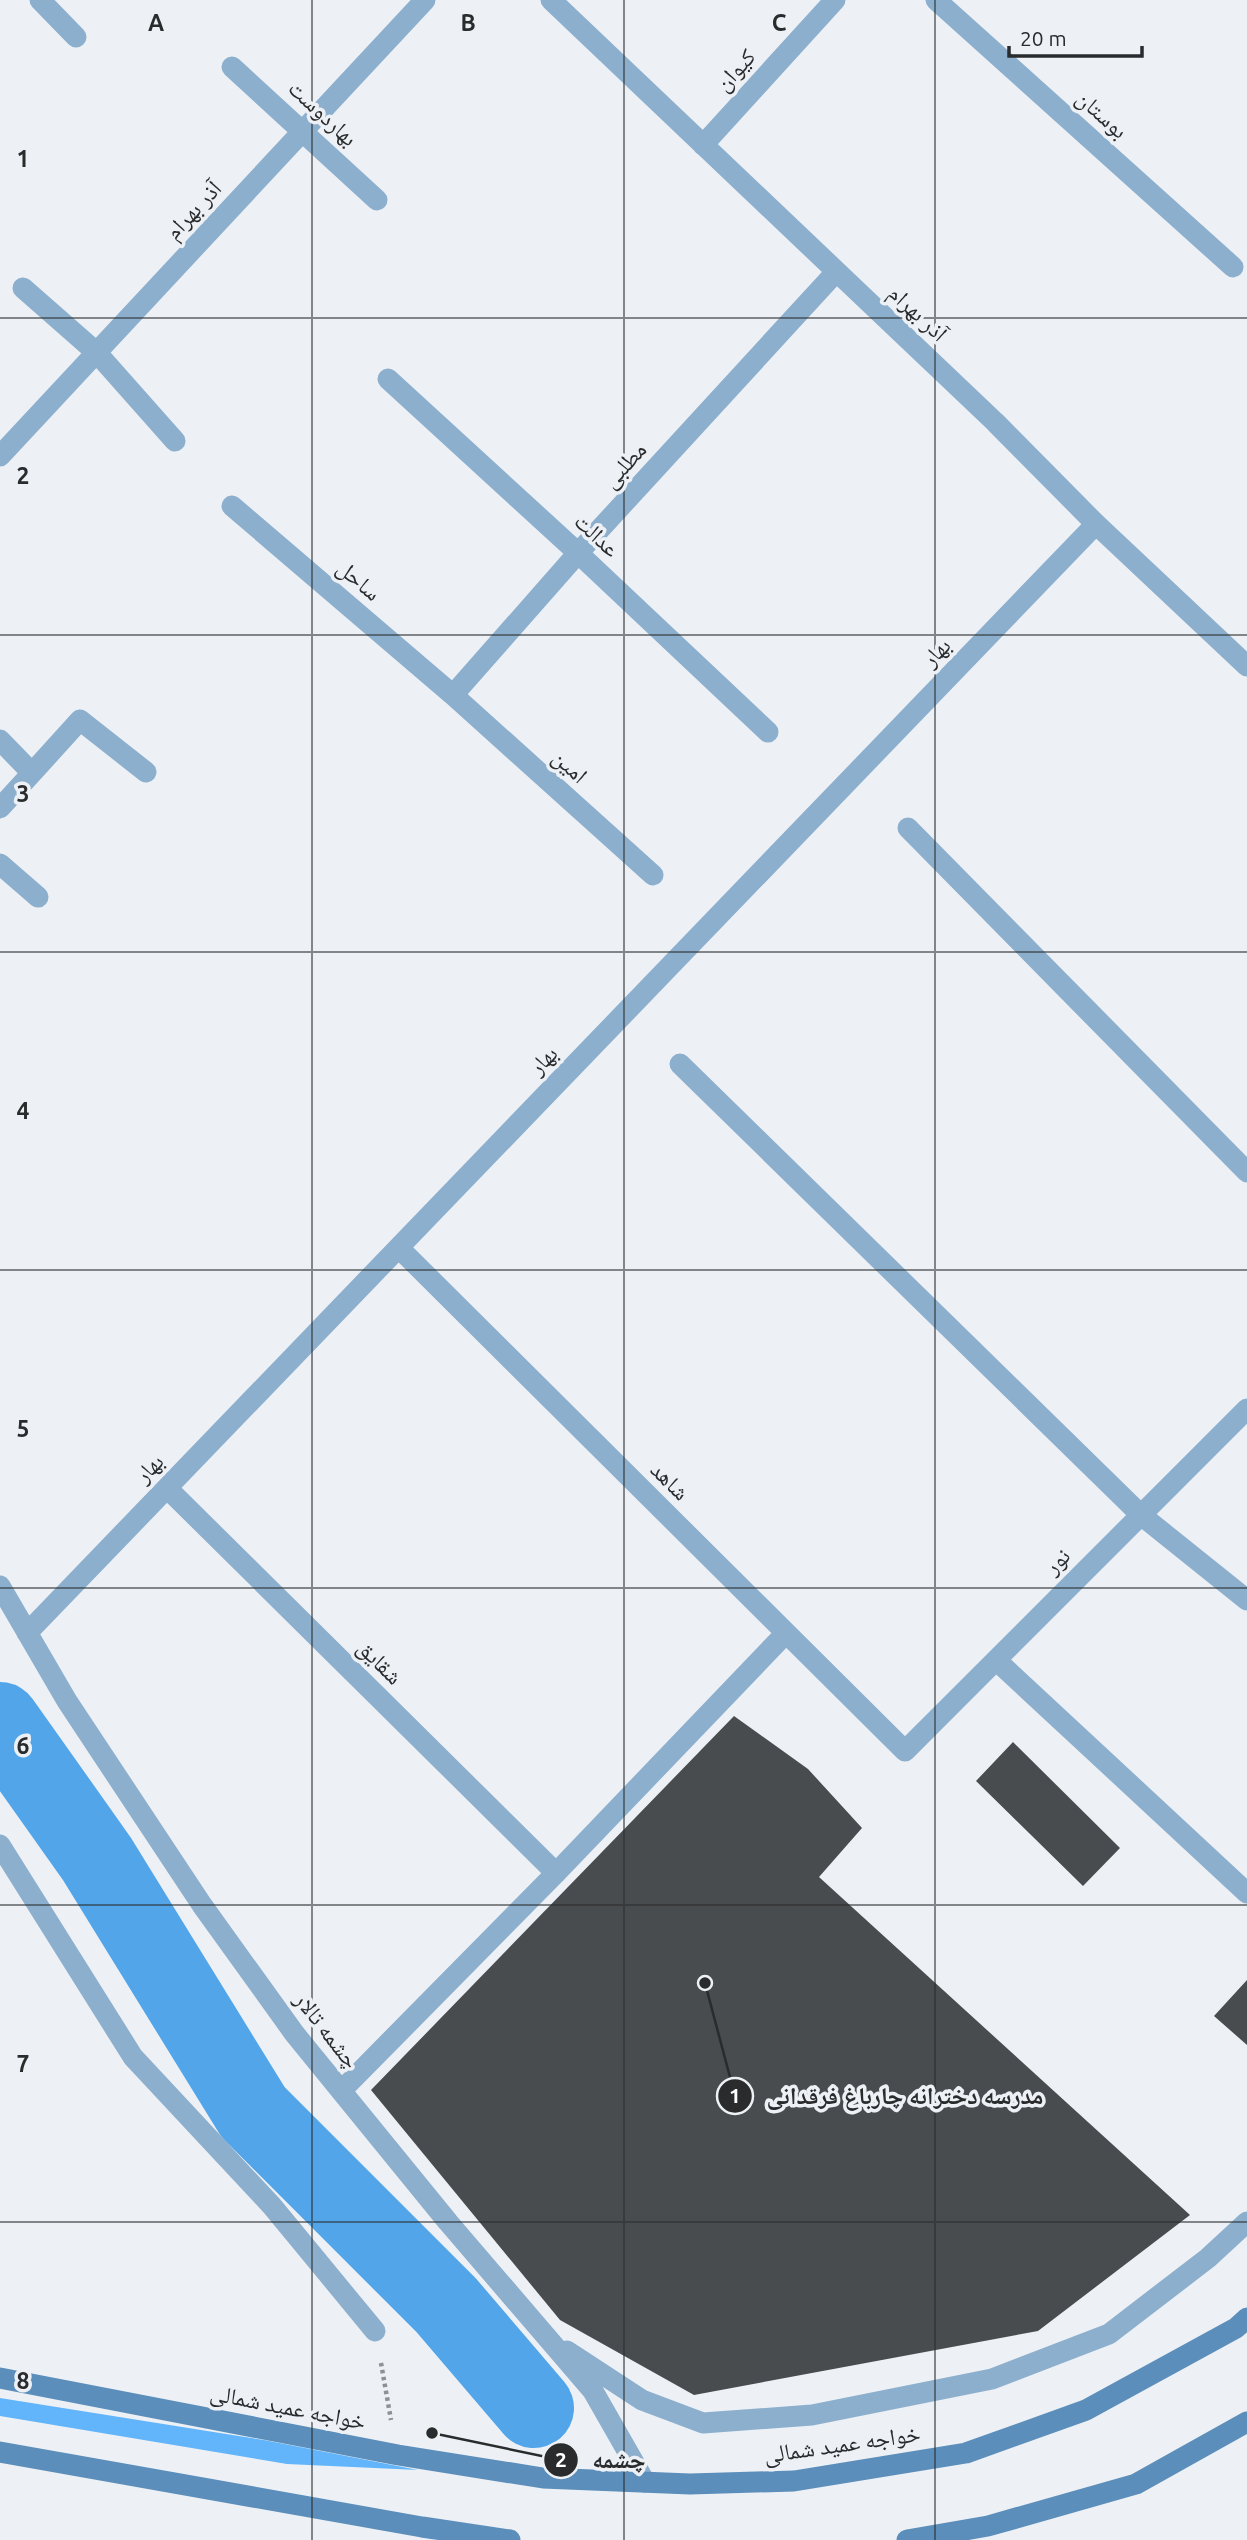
<svg xmlns="http://www.w3.org/2000/svg" width="1247" height="2540" font-family="Ubuntu,'Noto Naskh Arabic',sans-serif">
	<style>
		.forest { fill: #62b5fb }
		.lines { fill: none; stroke-linecap: round; stroke-linejoin: round }
		.river { stroke: #52a5e9; stroke-width: 80 }
		.building { fill: #494c4f }
		.path { stroke: #8e9194; stroke-width: 4.5; stroke-dasharray: 3.5 3.5; stroke-linecap: butt }
		.minor { stroke: #8dafce; stroke-width: 21 }
		.tertiary { stroke: #8dafce; stroke-width: 21 }
		.secondary { stroke: #5b8ebb; stroke-width: 21 }
		.grid { fill: none; stroke: #292b2c; stroke-width: 2; stroke-opacity: 0.55 }
		.labels { text-anchor: middle; stroke-width: 7; stroke-linejoin: round; paint-order: stroke }
		.street-label { font-size: 23px; fill: #292b2c; stroke: #edf1f5 }
		.grid-label { font-size: 23px; text-anchor: middle; font-weight: bold; fill: #292b2c; stroke: #edf1f5; stroke-width: 7; stroke-linejoin: round; paint-order: stroke }
		.leader { fill: none; stroke: #292b2c; stroke-width: 2.5 }
		.callout-dot { fill: #292b2c; stroke: #edf1f5; stroke-width: 2.5 }
		.mark-label { font-size: 21px; text-anchor: middle; font-weight: bold; fill: #fff }
		.callout-label { font-size: 24px; text-anchor: middle; font-weight: bold; fill: #292b2c; stroke: #edf1f5; stroke-width: 7; stroke-linejoin: round; paint-order: stroke }
	</style>
	<rect width="100%" height="100%" fill="#edf1f5"/>
	<path class="forest" d="M0,2398l264,42 154,30 -131,-6 -287,-48z"/>
	<g class="lines">
		<path class="river" d="M0,1722l97,137 156,253 193,193 88,103"/>
	</g>
	<path class="building" d="M734,1716l74,53 54,59 -43,49 371,338 -152,116 -344,64 -134,-75 -189,-230z
		M1013,1742l107,106 -37,38 -107,-105z
		M1247,1980v65l-33,-29z"/>
	<g class="lines">
		<path class="path" d="M381,2363l10,57"/>
		<path class="minor" d="M40,0l36,37
			M936,0l297,267
			M232,67l145,133
			M703,145l132,-145
			M23,288l74,65 78,88
			M388,379l190,174 190,179
			M0,456l425,-456
			M232,506l221,189 200,180
			M453,695l125,-142 258,-281
			M0,740l32,33 -32,35
			M32,773l48,-53 66,52
			M908,828l339,344
			M0,864l38,33
			M680,1064l461,451 106,85
			M399,1248l506,503 342,-342
			M167,1488l389,385
			M0,1586l67,115 135,204 92,128 154,189 145,169 52,91
			M27,1633l1069,-1109
			M996,1660l251,233
			M0,1845l133,212 139,149 103,125
			M341,2091l215,-218 230,-240
			M567,2351l75,49 61,23 109,-8 180,-36 117,-45 99,-76 39,-36"/>
		<path class="tertiary" d="M551,0l444,422 101,102 151,142"/>
		<path class="secondary" d="M0,2378l398,77 145,23 147,6 104,-3 172,-28 120,-43 150,-82 11,-10
			M0,2452l422,75 88,13
			M907,2540l81,-14 148,-42 111,-62"/>
	</g>
	<path class="grid" d="M312,0v2540M624,0v2540M935,0v2540M0,318h1247M0,635h1247M0,952h1247M0,1270h1247M0,1588h1247M0,1905h1247M0,2222h1247"/>
	<g class="labels">
		<g class="street-label">
			<text transform="translate(735 70) rotate(-48)" y="8">کیوان</text>
			<text transform="translate(323 113) rotate(43)" y="8">بهاردوست</text>
			<text transform="translate(1102 114) rotate(42)" y="8">بوستان</text>
			<text transform="translate(193 210) rotate(-47)" y="8">آذر بهرام</text>
			<text transform="translate(918 313) rotate(43)" y="8">آذر بهرام</text>
			<text transform="translate(624 465) rotate(-48)" y="8">مطلبی</text>
			<text transform="translate(597 535) rotate(43)" y="8">عدالت</text>
			<text transform="translate(359 580) rotate(41)" y="8">ساحل</text>
			<text transform="translate(936 652) rotate(-46)" y="8">بهار</text>
			<text transform="translate(570 766) rotate(42)" y="8">امین</text>
			<text transform="translate(543 1060) rotate(-46)" y="8">بهار</text>
			<text transform="translate(149 1468) rotate(-46)" y="8">بهار</text>
			<text transform="translate(670 1481) rotate(45)" y="8">شاهد</text>
			<text transform="translate(1057 1561) rotate(-45)" y="8">نور</text>
			<text transform="translate(380 1662) rotate(45)" y="8">شقایق</text>
			<text transform="translate(327 2030) rotate(52)" y="8">چشمه تالار</text>
			<text transform="translate(288 2407) rotate(11)" y="8">خواجه عمید شمالی</text>
			<text transform="translate(842 2444) rotate(-8)" y="8">خواجه عمید شمالی</text>
		</g>
	</g>
	<g class="grid-label">
		<text x="156" y="31">A</text>
		<text x="468" y="31">B</text>
		<text x="779" y="31">C</text>
		<text x="23" y="167">1</text>
		<text x="23" y="484">2</text>
		<text x="23" y="802">3</text>
		<text x="23" y="1119">4</text>
		<text x="23" y="1437">5</text>
		<text x="23" y="1754">6</text>
		<text x="23" y="2072">7</text>
		<text x="23" y="2389">8</text>
	</g>
	<path class="leader" d="M705 1983L735 2096M432 2433L561 2460"/>
	<g class="callout-dot">
		<circle cx="705" cy="1983" r="7"/>
		<circle cx="432" cy="2433" r="7"/>
		<circle cx="735" cy="2096" r="18"/>
		<circle cx="561" cy="2460" r="18"/>
	</g>
	<g class="mark-label">
		<text x="735" y="2103">1</text>
		<text x="561" y="2467">2</text>
	</g>
	<g class="callout-label">
		<text x="905" y="2104">مدرسه دخترانه چارباغ فرقدانی</text>
		<text x="619" y="2468">چشمه</text>
	</g>
	<path d="M1009 46v10h133v-10" fill="none" stroke="#292b2c" stroke-width="3.5"/>
	<text x="1020" y="46" font-size="21" fill="#292b2c" stroke="#edf1f5" stroke-width="5" paint-order="stroke">20 m</text>
</svg>
